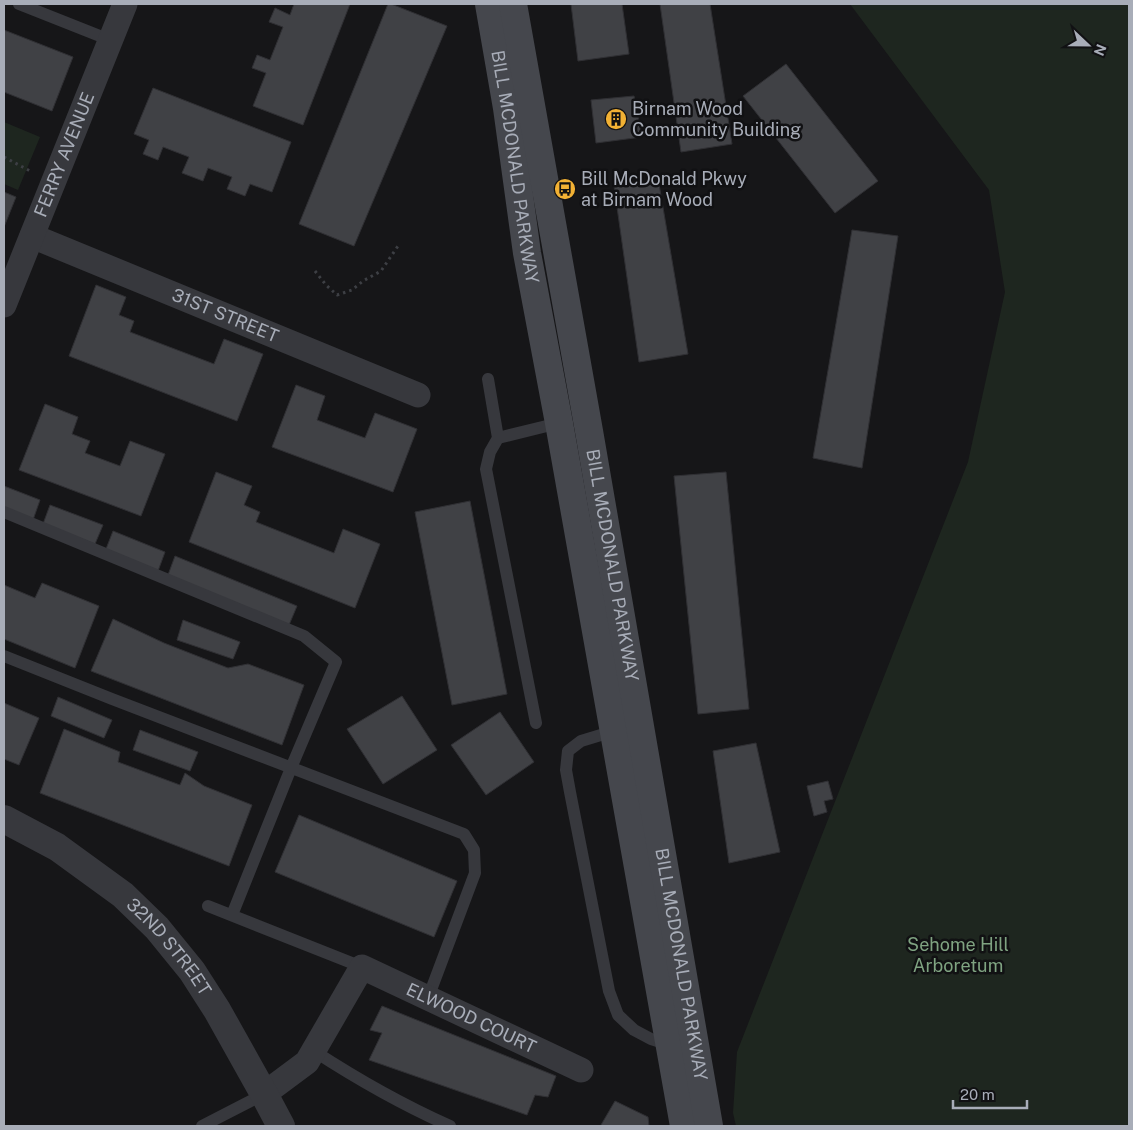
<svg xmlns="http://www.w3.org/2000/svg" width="1133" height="1130" font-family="'Public Sans',sans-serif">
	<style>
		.green { fill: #1e261f }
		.building { fill: #404145; stroke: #303034 }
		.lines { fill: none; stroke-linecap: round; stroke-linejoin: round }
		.path { stroke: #3d3f44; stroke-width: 3; stroke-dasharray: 2.5 4; stroke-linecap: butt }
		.service { stroke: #37383d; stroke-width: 12 }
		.minor { stroke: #37383d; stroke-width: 25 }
		.tertiary { stroke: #37383d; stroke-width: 28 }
		.secondary { stroke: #45474d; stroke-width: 28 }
		.labels { text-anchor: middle; stroke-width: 5; stroke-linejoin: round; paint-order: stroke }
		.poi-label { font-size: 18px; fill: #a8adb8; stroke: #111113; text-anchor: start }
		.street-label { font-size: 18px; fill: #a8adb8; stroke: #111113 }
		.park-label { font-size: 18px; fill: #7fa381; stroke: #111113 }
	</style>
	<rect width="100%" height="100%" fill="#161618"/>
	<path class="green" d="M850,4h279v1122h-393l-3,-13 4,-61 231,-590 37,-170 -16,-102z
		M4,122l36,15 -22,53 -14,-6z"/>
	<path class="building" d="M294,4h56l-47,121 -50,-19 13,-33 -14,-5 5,-13 13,5 13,-33 -14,-5 6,-14 15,7z
		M388,4h3l56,22 -93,220 -55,-22z
		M571,4h51l7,50 -51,7z
		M660,4h50l22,140 -51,8z
		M4,30l69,27 -21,54 -48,-19z
		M786,64l92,117 -43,32 -92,-117z
		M153,88l138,54 -19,50 -22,-8 -5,12 -18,-7 5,-12 -24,-9 -5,13 -21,-8 7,-16 -26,-10 -5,13 -15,-6 6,-14 -15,-6z
		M634,96l8,41 -46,6 -5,-43z
		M659,184l29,170 -49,8 -25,-176z
		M4,192l12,5 -12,30z
		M852,230l46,6 -36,232 -49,-10z
		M96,285l30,12 -7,18 15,6 -4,11 84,32 10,-25 39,15 -26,67 -168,-65z
		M296,385l29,11 -8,24 48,18 10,-25 42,16 -24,63 -121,-45z
		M45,404l33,13 -6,17 18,7 -5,12 35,13 10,-25 35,13 -24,62 -122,-46z
		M216,472l36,14 -8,19 16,7 -4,10 78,31 9,-24 37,15 -25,64 -166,-66z
		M726,472l23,237 -51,5 -24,-238z
		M4,486l36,14 -7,20 -29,-12z
		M470,501l37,193 -55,11 -37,-193z
		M50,505l53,20 -8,19 -52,-20z
		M113,531l52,21 -7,19 -52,-22z
		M175,556l122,50 -8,19 -121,-50z
		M42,583l57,23 -24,62 -71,-29v-54l31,13z
		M113,619l51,24 64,25 20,-4 56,21 -22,60 -191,-74z
		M183,620l57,22 -7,17 -56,-19z
		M402,696l35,54 -54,34 -36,-55z
		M58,697l54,23 -8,18 -53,-22z
		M4,703l35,15 -20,47 -15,-6z
		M500,712l34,50 -48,33 -35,-50z
		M64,729l56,23 -2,10 62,23 5,-12 19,13 48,19 -23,61 -189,-73z
		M140,730l58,22 -8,19 -57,-21z
		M756,743l24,109 -51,11 -16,-112z
		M828,781l5,18 -9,2 3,11 -13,4 -7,-30z
		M299,815l158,66 -23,56 -159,-65z
		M382,1006l174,70 -8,21 -13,-2 -8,20 -158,-55 13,-27 -12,-3z
		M615,1101l33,16 1,9h-48v-1z"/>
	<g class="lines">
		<path class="path" d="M4,157l28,15
			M315,271l11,14 11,10 15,-5 11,-9 18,-10 17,-25"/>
		<path class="service" d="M19,4l91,36
			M488,379l10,59 61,-15
			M498,438l-8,14 -4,17 50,254
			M4,512l300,124 32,26 -45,106 -59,147
			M4,656l108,43 352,135 10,16 1,23 -47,125
			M614,731l-33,10 -13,10 -2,19 4,22 39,199 9,24 16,15 17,9 19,6
			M208,906l154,61
			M314,1051c43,28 89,54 136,75
			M202,1126l62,-32"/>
		<g class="minor">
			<path id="s1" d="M32,236l386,159"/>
			<path id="s2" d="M4,305l121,-301"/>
			<path id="s3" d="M264,1094l43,-32 55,-95 219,103"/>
		</g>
		<path class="tertiary" id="s4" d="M4,819l53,28 66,48 34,33 35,43 25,39 47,84 17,32"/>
		<g class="secondary">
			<path id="s5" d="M489,4l18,104 20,145 32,170 125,703"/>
			<path id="s6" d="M513,4l76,427 120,695"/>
		</g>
	</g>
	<defs>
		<g id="building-disc" transform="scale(1.125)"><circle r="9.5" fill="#f2b134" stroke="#111113"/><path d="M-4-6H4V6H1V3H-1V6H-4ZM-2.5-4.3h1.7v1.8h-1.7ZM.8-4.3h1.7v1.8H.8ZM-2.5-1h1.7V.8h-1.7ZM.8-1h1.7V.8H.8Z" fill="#111"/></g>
		<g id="bus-disc" transform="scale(1.125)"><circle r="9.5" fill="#f2b134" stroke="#111113"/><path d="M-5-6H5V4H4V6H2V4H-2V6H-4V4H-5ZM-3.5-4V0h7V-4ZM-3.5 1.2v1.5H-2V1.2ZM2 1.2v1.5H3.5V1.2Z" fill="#111"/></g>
	</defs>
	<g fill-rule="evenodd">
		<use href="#building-disc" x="616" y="119"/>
		<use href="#bus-disc" x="565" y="189"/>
	</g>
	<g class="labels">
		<g class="poi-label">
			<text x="632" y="115">Birnam Wood<tspan x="632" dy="21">Community Building</tspan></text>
			<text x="581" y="185">Bill McDonald Pkwy<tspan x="581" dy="21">at Birnam Wood</tspan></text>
		</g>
		<g class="street-label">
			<text dy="6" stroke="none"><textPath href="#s2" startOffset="162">FERRY AVENUE</textPath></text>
			<text dy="6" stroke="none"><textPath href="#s5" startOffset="165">BILL MCDONALD PARKWAY</textPath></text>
			<text dy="6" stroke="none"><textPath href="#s1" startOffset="209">31ST STREET</textPath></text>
			<text dy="6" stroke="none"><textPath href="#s6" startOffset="570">BILL MCDONALD PARKWAY</textPath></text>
			<text dy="6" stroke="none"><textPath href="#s4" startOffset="211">32ND STREET</textPath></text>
			<text dy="6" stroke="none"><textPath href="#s6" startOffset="975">BILL MCDONALD PARKWAY</textPath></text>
			<text dy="6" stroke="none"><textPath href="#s3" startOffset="284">ELWOOD COURT</textPath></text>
		</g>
		<g class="park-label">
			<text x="958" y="951">Sehome Hill<tspan x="958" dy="21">Arboretum</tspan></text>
		</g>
	</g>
	<rect width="1133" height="1130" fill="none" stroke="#a8adb8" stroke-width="10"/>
	<g transform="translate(1088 45) rotate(112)" stroke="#111113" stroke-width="4" paint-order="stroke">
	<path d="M0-4L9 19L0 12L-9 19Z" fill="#a8adb8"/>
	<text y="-8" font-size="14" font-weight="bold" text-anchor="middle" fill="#a8adb8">N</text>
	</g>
	<path d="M953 1100v8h74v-8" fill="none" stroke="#a8adb8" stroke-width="2.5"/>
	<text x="960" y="1100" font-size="15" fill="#a8adb8" stroke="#111113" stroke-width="4" paint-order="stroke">20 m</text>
</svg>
